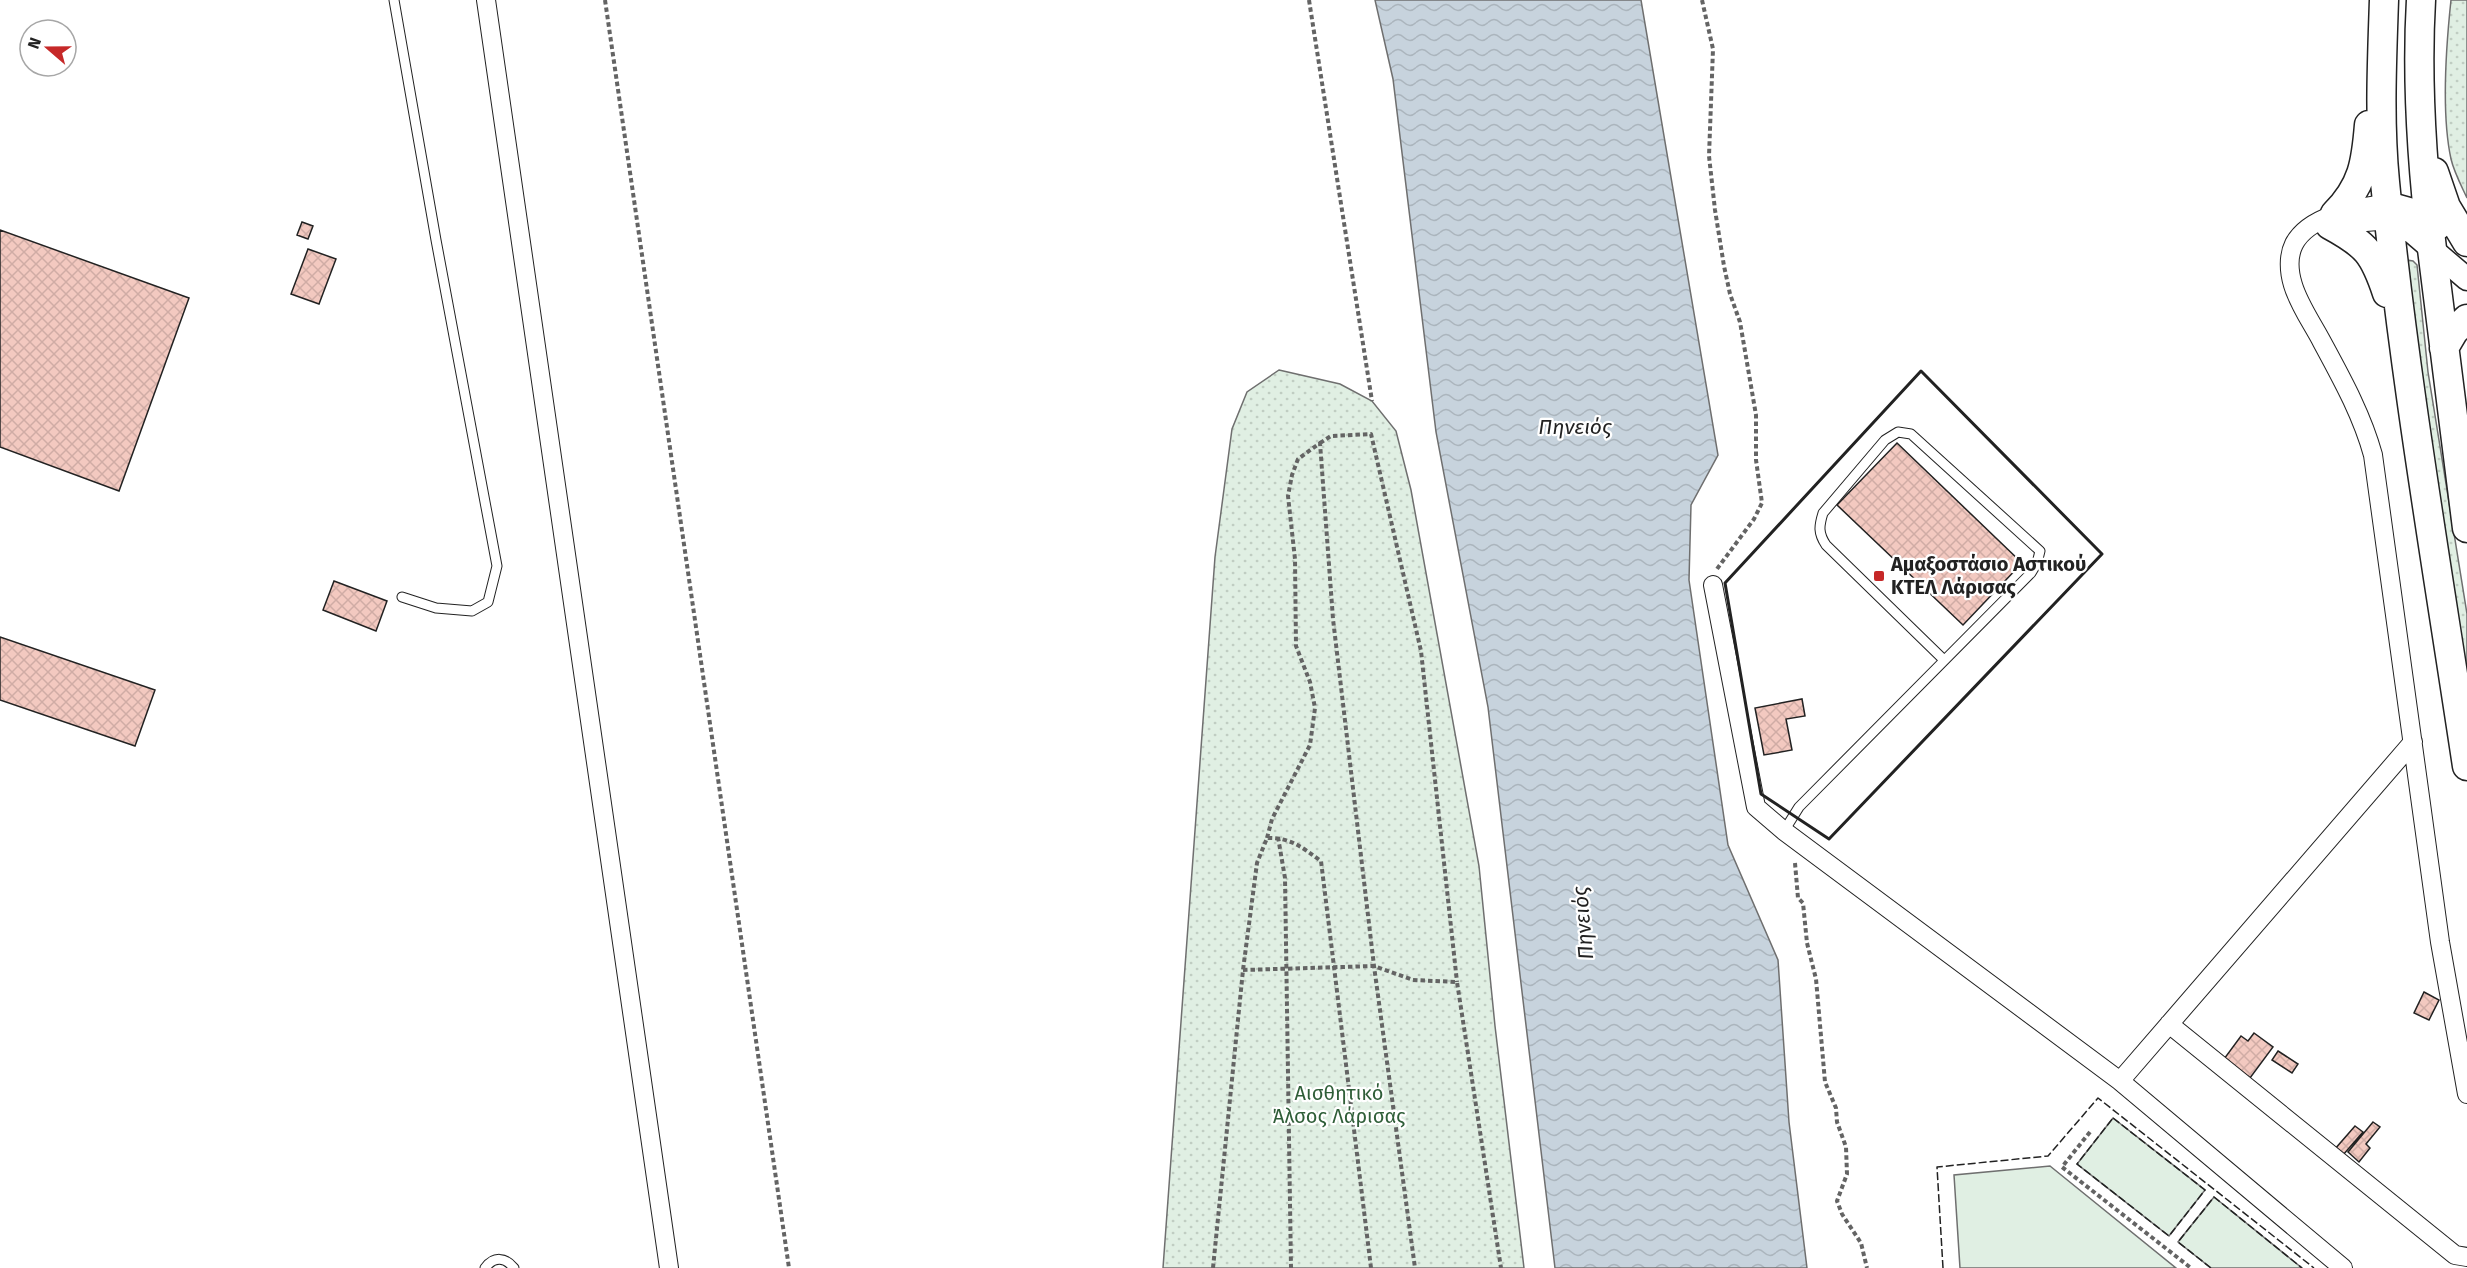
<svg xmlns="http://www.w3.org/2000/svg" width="2467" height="1268" font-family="'Fira Sans',sans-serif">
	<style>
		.grass { fill: url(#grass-dots); stroke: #6f6f6f; stroke-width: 1.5 }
		.pitch { fill: #e0efe3; stroke: #6f6f6f; stroke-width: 1.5 }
		.water { fill: url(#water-waves); stroke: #6f6f6f; stroke-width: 1.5 }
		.building { fill: url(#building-cross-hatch); stroke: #222; stroke-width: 1.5 }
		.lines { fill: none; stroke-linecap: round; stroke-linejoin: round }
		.service-casing { stroke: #222; stroke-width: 11 }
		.minor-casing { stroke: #222; stroke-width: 20 }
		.tertiary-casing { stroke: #222; stroke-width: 25 }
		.primary-casing { stroke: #222; stroke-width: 31 }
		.path { stroke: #646464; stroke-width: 4; stroke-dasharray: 4.5 3; stroke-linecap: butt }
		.service { stroke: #fff; stroke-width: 9 }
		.minor { stroke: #fff; stroke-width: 18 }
		.tertiary { stroke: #fff; stroke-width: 22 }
		.primary { stroke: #fff; stroke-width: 28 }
		.fence { stroke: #222; stroke-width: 1.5; stroke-dasharray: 8 3; stroke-linecap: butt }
		.wall { stroke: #222; stroke-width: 3 }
		.poi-dot { fill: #c62828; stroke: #fff; stroke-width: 2 }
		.labels { text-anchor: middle; stroke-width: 4.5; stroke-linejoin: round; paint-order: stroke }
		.poi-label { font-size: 20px; font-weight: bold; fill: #222; stroke: #fff; text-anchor: start }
		.park-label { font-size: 20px; fill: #2f5e38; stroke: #fff }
		.water-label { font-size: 21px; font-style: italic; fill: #222; stroke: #fff }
	</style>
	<defs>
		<pattern id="grass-dots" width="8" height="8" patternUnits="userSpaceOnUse" patternTransform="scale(1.5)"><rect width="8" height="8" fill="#e0efe3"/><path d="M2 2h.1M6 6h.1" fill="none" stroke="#c0cdc2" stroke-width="1.8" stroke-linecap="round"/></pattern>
		<pattern id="water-waves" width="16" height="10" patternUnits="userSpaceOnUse" patternTransform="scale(1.5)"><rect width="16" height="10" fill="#c7d3dd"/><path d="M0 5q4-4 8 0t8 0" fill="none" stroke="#abb5bd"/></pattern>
		<pattern id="building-cross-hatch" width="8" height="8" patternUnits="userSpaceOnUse" patternTransform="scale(1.5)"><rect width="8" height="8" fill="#f3c9c0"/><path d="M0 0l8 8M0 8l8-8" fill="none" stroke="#d0aca5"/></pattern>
	</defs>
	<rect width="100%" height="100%" fill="#fff"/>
	<path class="grass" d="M2451,0h16v198c-6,-13 -13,-26 -16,-39 -10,-46 -5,-112 0,-159z
		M2407,260l6,1 4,4 11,107 39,242v70l-45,-286z
		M1279,370l61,14 32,17 24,30 15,59 68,376 16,160 29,242h-361l52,-711 17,-128 15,-37z"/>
	<path class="pitch" d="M2113,1118l92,72 -36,46 -92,-72z
		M2050,1166l126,102h-216l-6,-93z
		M2214,1197l88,71h-91l-33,-26z"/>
	<path class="water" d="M1375,0h266l77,455 -27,50 -2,75 39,265 50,115 11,162 18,146h-252l-67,-561 -52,-275 -43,-353z"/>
	<path class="building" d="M302,222l11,4 -5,13 -11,-4z
		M0,230l189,68 -70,193 -119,-44z
		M308,249l28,10 -17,45 -28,-10z
		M1897,443l125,120 -59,62 -126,-120z
		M334,581l53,20 -11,30 -53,-21z
		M0,637l155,53 -20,56 -135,-46z
		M1802,699l3,17 -19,3 6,31 -28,5 -9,-47z
		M2424,992l15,8 -10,20 -15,-7z
		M2254,1033l19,14 -23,31 -26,-19 17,-23 7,5z
		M2278,1051l20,13 -6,9 -20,-13z
		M2373,1122l7,5 -14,17 4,4 -11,14 -11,-10z
		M2355,1126l8,6 -20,23 -8,-6z"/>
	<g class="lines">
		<g class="service-casing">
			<path id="service" d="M394,0l42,240 61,326 -9,36 -16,9 -36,-3 -34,-11
				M1784,831l15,-24 232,-234 6,-10 3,-12 -129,-117 -13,-2 -13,8 -62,73c-4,13 -5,20 3,32l118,115
				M485,1268c9,-12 20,-11 29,0"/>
		</g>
		<g class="minor-casing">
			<path id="minor" d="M486,0l183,1268
				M2388,203c-29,5 -78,11 -94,41 -6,12 -5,28 -1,41 6,20 19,38 29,57 20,37 40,73 51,113l67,487 27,152
				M2329,225l61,-5
				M1713,585l43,222 28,24 336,250 223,187
				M2169,1024l286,231 12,2
				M2120,1081l293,-339"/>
		</g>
		<g class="tertiary-casing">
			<path id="tertiary" d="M2388,203l25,7 26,18
				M2390,220l22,12 55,47"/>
		</g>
		<g class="primary-casing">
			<path id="primary" d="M2384,0c-2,60 -5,121 1,182 19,195 53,390 82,584
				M2421,0c-5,84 1,166 11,249 11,93 23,186 35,279
				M2434,172l12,35 21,35
				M2335,214c28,-28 31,-52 34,-89
				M2330,225c37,20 44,29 57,68
				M2444,348l10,-17 13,-12"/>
		</g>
		<path class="path" d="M605,0l184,1268
			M1309,0l63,401
			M1702,0l11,49 -4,107 6,54 9,56 6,28 10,28 16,93v45l6,43 -8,16 -37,50
			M1320,443l11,-7 40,-2 50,217 36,331
			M1278,837l7,41 6,390
			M1267,838l5,-19 38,-74 5,-37 -5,-26 -14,-36 -1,-87 -7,-63 4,-21 6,-16 22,-16 13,176 41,347 41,302
			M1795,863l3,35 5,5 4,40 9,36 9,103 11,26 1,14 9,25 1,27 -10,27 5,13 19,29 6,25
			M1243,970l131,-4 39,14 44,2 44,286
			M2090,1132l-28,35 129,101
			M1213,1268l30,-298 14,-107 10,-25c23,-1 36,10 54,23l50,407"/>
		<use href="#service" class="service"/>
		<use href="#minor" class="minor"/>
		<use href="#tertiary" class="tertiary"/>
		<use href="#primary" class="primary"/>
		<path class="fence" d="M2113,1118l92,72 -36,46 -92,-72z
			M1943,1268l-6,-101 111,-11 50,-58 216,170
			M2211,1268l-33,-26 36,-45 88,71"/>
		<path class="wall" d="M1921,371l181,183 -273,285 -68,-45 -36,-211z"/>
	</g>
	<rect class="poi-dot" x="1873" y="570" width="12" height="12" rx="3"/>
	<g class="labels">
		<g class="poi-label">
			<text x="1891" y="571">Αμαξοστάσιο Αστικού<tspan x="1891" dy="23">ΚΤΕΛ Λάρισας</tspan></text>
		</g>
		<g class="park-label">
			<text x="1339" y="1100">Αισθητικό<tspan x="1339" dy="23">Άλσος Λάρισας</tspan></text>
		</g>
		<g class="water-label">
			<text x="1575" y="434">Πηνειός</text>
			<text transform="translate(1583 923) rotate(-95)" y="7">Πηνειός</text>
		</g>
	</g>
	<g transform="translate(48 48) rotate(290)"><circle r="28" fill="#ffffff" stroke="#a7a7a7" stroke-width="1.5"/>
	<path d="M0-4.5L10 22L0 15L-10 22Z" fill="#c62828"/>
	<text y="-9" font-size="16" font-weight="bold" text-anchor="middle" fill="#222222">N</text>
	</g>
</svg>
